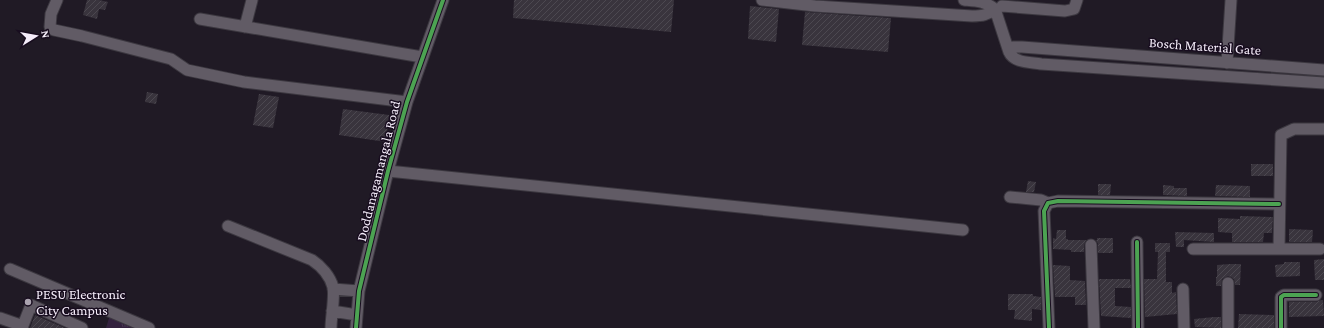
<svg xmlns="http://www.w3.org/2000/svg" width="1324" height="328" font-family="'Crimson Pro',serif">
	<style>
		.grass { fill: url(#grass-tufts) }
		.building { fill: url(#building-hatch) }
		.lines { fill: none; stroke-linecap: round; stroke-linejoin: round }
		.minor-casing { stroke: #3c3840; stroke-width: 13 }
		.minor { stroke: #615b65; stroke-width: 11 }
		.cycleway-casing { stroke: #180d1f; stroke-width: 6 }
		.cycleway { stroke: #4ca352; stroke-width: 4 }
		.poi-dot { fill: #aaa3af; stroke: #180d1f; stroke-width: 1.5 }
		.labels { text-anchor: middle; stroke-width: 3; stroke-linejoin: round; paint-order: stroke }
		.street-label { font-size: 14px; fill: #f5edfa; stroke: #180d1f }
		.poi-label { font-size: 14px; fill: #f5edfa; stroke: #180d1f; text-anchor: start }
	</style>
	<defs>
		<pattern id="grass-tufts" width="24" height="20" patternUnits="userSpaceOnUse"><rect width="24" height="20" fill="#33213e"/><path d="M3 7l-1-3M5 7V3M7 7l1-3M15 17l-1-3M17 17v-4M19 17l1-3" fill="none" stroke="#473751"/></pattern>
		<pattern id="building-hatch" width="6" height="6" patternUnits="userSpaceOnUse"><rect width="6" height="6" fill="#39343d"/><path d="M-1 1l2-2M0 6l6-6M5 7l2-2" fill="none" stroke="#4c4850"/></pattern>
	</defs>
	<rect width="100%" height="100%" fill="#201a25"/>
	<path class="grass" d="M110,315l30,13h-34z"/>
	<path class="building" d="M87,0h12l9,2 -3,8 -6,-1 -2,10 -14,-4z
		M514,0h160l-3,32 -158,-14z
		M750,6l29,3 -3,33 -28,-3z
		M805,12l86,6 -3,34 -86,-7z
		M147,92l11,2 -2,10 -11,-2z
		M259,94l20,3 -6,31 -20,-3z
		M343,109l46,6 -3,27 -47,-7z
		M1251,164h22v12h-22z
		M1028,181l8,1 -2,10h-8z
		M1098,184h13l-1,11h-12z
		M1163,185l11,1v2h13v8l-24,-1z
		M1216,185l34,1v11l-35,-1z
		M1240,216l33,1 -1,16h-8l-1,9h-31v-9l-14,-1v-14l22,1z
		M1289,229l24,1 -1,12h-23z
		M1057,230h9v9h2v1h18l-2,5v7h-13v-2l-18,-1v-11l3,1z
		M1175,232l39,1v9l-30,-2v7h-8z
		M1097,238h16v15h-15v-9l-2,-4h1z
		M1155,243h15v9h-4v30h6v11l4,-1 1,22 -32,3 -1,-38h13l1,-27h-3z
		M1324,259v21h-9l-1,-20z
		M1284,262h16v14l-24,1 -1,-12 9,-1z
		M1230,264h11l-1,21h-5l-1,-6 -3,-2 -3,-1 -6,3 -1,7h-5v-9h1v-12z
		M1053,265l17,1v14l15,1 1,24h-11v-8h-20z
		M1099,279h31l1,9h-16v18l16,1v11l-30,-2z
		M1008,294h25v2l8,1v13l-9,-1v12l-18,-2 1,-9h-7z
		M1321,300h2l1,16 -35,1v-15h27z
		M1239,314l35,1v13h-36z
		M35,315l30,13h-35z
		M1214,317h7v11l-26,-1 -1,-8z"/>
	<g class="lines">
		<g class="minor-casing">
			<path id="minor" d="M57,0l-6,14 -1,13 4,3 28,6 89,23 16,11 57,12 163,20
				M762,0l53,6 157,10c10,0 16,-1 23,-7
				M964,0c11,1 21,1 31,9l14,43c5,11 21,10 32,12l283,19
				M1002,6l63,5 9,-2 3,-9
				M200,19l222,38
				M245,27l7,-27
				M1009,52l4,-5h9l302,23
				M1227,63l4,-63
				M388,171l575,59
				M1010,197l31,3 7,3
				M228,226l84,34c9,6 18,16 21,27 2,10 -2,30 -2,41
				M1137,242l1,86
				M1091,245l3,83
				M1193,249h127
				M1279,249l2,-114 13,-6h30
				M10,269l139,59
				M333,289l26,2
				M1183,289l1,39
				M332,311l25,4
				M0,318l23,8
				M22,328l9,-23 51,23
				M356,328l3,-37 29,-120 19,-69 36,-102
				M1049,328l-5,-117 4,-8 10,-2 221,3
				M1228,328v-45
				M1281,328v-31l3,-2h32"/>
		</g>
		<use href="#minor" class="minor"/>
		<g class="cycleway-casing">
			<path id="cycleway" d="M1137,242l1,86
				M356,328l3,-37 29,-120 19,-69 36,-102
				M1049,328l-5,-117 4,-8 10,-2 221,3
				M1281,328v-31l3,-2h32"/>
		</g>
		<use href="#cycleway" class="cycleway"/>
	</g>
	<circle class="poi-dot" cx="28" cy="302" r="4"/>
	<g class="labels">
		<g class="street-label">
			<text transform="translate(1205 46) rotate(4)" y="5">Bosch Material Gate</text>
			<text transform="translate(378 171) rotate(-76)" y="5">Doddanagamangala Road</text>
		</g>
		<g class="poi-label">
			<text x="36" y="299">PESU Electronic<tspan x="36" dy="16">City Campus</tspan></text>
		</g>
	</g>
	<g transform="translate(36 36) rotate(79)" stroke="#180d1f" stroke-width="3" paint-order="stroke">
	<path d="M0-3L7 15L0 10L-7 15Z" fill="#f5edfa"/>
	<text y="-6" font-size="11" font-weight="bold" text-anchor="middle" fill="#f5edfa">N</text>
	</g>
</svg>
